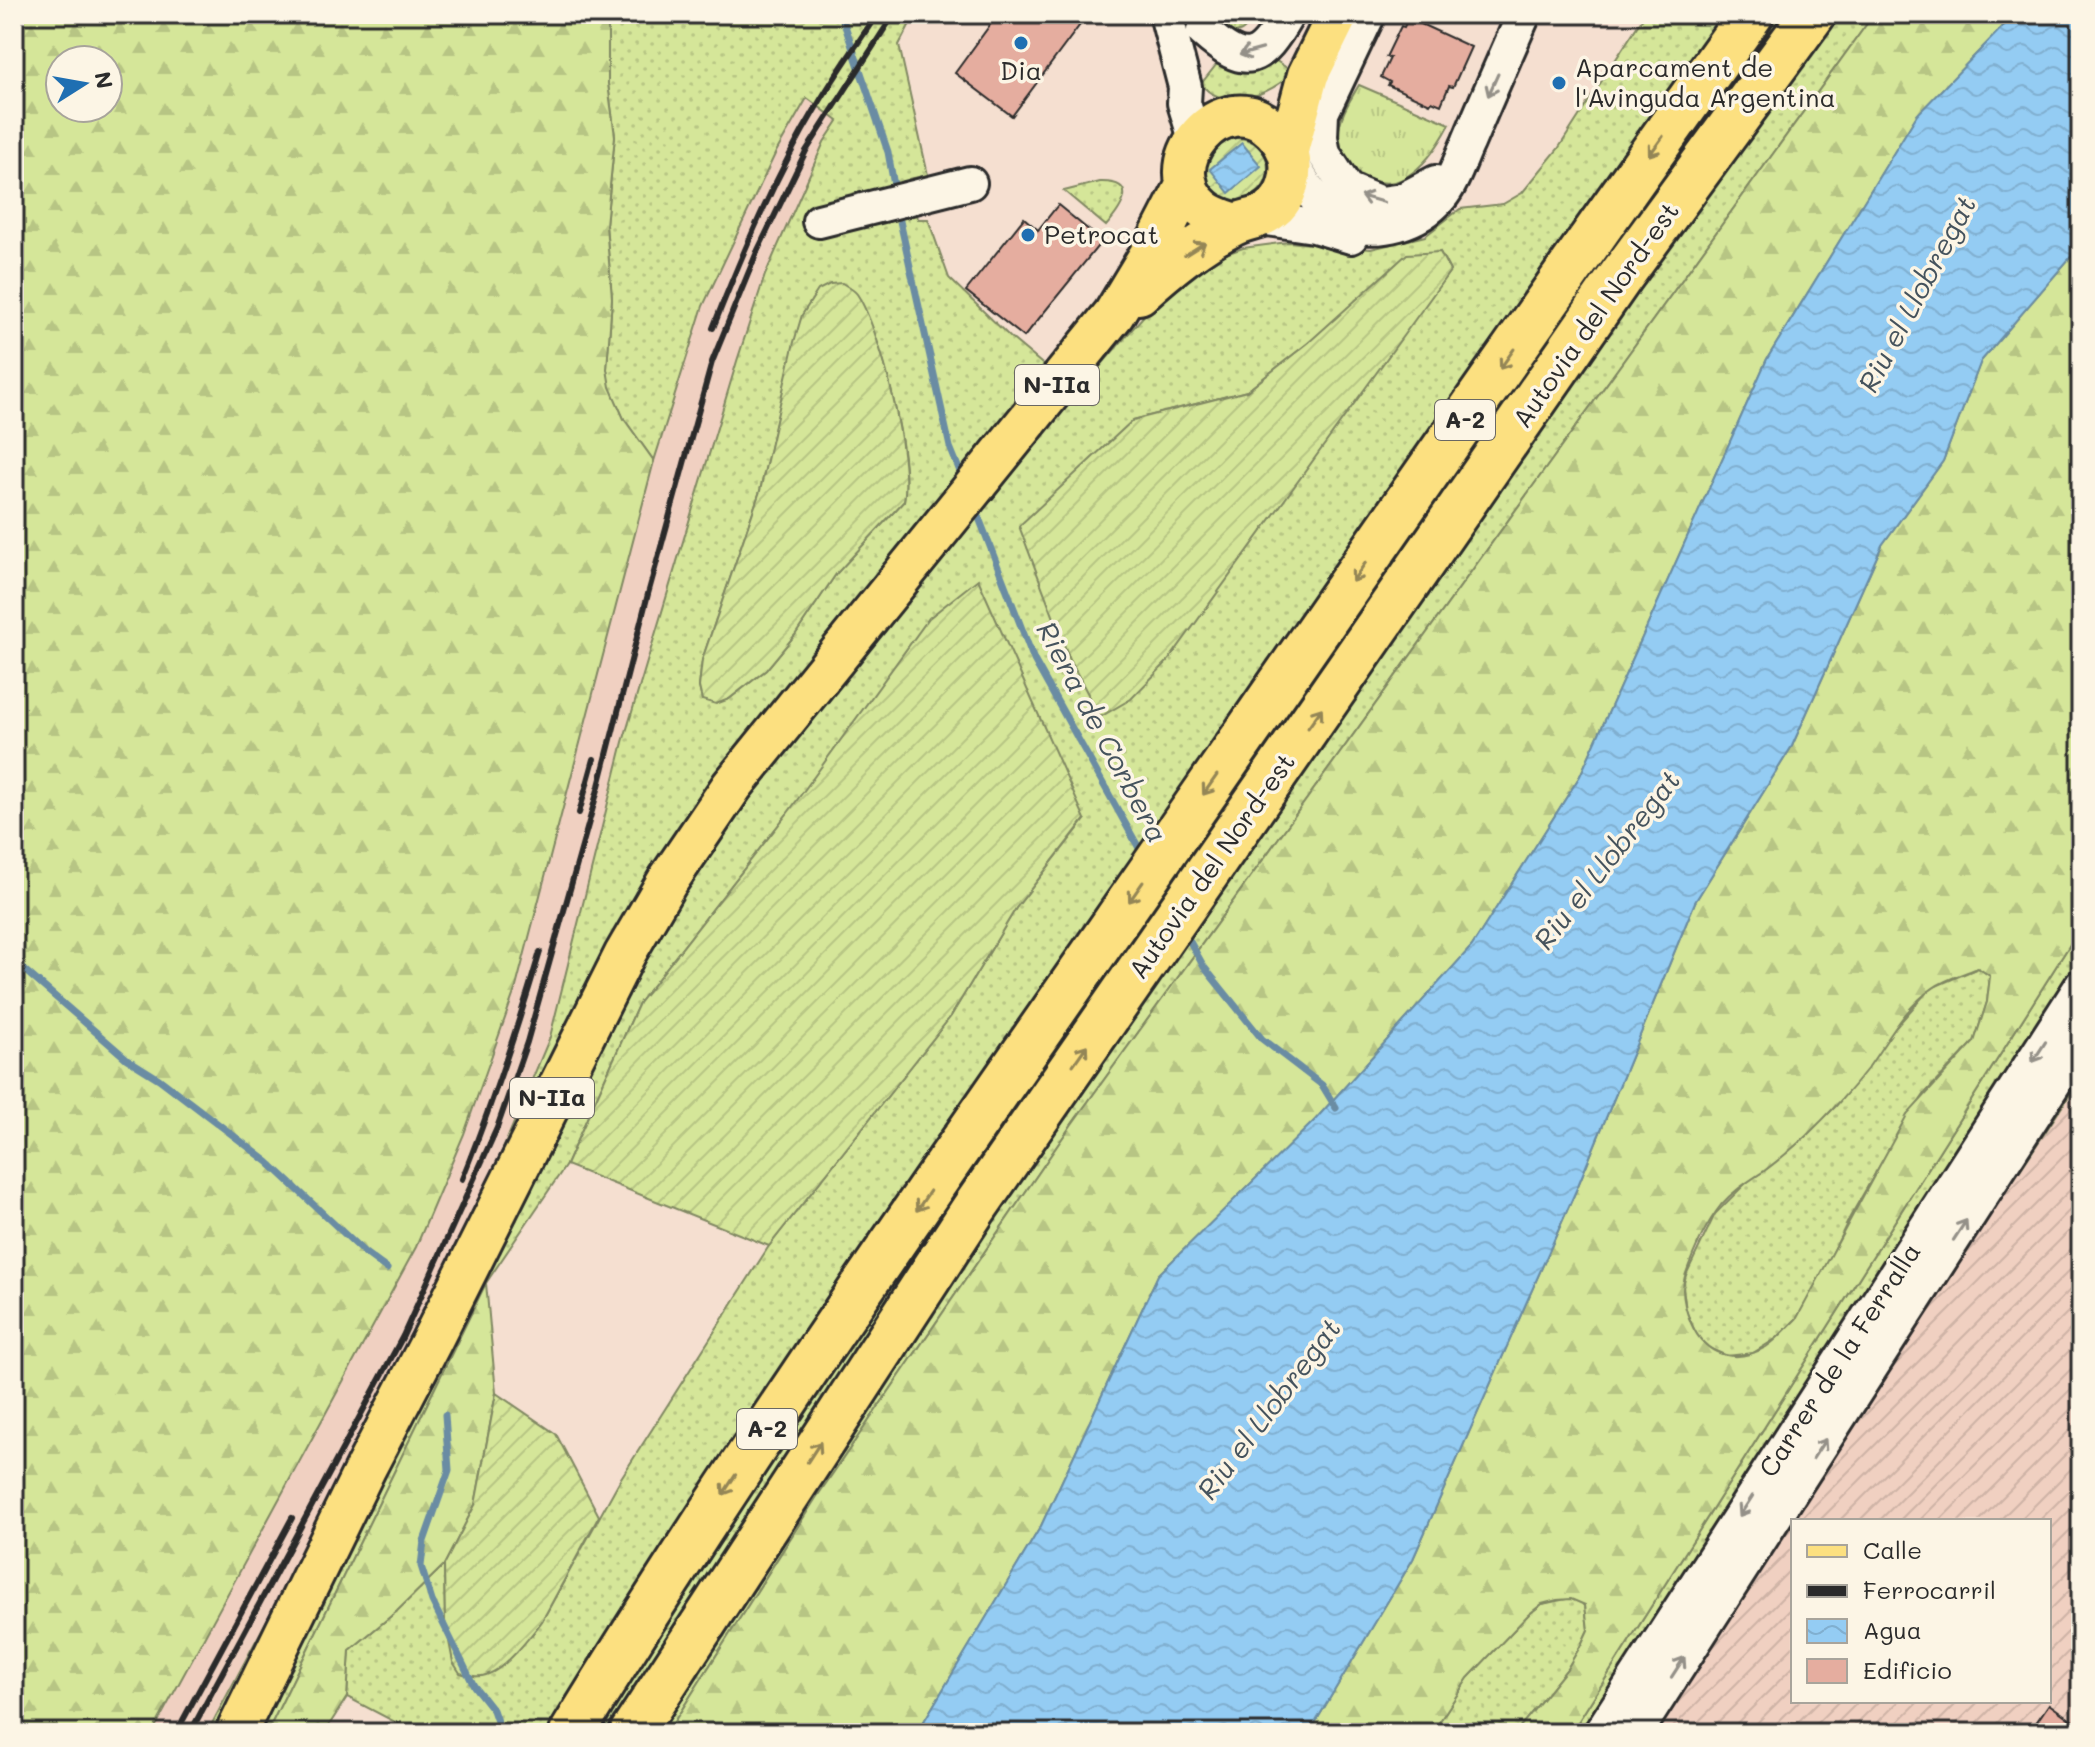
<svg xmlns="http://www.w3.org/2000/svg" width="2095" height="1747" font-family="Mali,sans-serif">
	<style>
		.built { fill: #f0d0c1 }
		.industrial { fill: url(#industrial-furrows); fill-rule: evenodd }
		.grass { fill: url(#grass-dots); stroke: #808862; stroke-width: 2; fill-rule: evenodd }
		.forest { fill: url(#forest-firs); stroke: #808862; stroke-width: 2; fill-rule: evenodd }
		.park { fill: url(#park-tufts); stroke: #808862; stroke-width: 2 }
		.garden { fill: url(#garden-furrows); stroke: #808862; stroke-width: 2 }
		.water { fill: url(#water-waves); stroke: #6a8ca3; stroke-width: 2 }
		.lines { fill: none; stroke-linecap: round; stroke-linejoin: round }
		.stream { stroke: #6a8ca3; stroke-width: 7 }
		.building { fill: #e5ad9f; stroke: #2b2b2b; stroke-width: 2 }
		.minor-casing { stroke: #2b2b2b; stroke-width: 38 }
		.major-casing { stroke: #2b2b2b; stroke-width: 46 }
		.highway-casing { stroke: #2b2b2b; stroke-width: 50 }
		.minor { stroke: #fcf5e5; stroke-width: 32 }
		.major { stroke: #fce080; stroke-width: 40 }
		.highway { stroke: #fce080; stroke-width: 44 }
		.rail { stroke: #2b2b2b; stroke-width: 6 }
		.oneway { stroke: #949088 }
		.oneway2 { stroke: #948656 }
		.poi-dot { fill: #1f6fb2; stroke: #fcf5e5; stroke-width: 3 }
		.labels { text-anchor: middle; stroke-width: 7; stroke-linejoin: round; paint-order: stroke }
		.shield { fill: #fcf5e5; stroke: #6a6863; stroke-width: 2 }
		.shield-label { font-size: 24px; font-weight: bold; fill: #2b2b2b }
		.poi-label { font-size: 26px; fill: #2b2b2b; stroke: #fcf5e5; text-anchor: start }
		.street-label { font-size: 26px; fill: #2b2b2b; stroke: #fcf5e5 }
		.water-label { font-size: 28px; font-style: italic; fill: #45535d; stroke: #fcf5e5 }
	</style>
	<defs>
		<pattern id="industrial-furrows" width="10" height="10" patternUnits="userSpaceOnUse" patternTransform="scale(2)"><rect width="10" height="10" fill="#f0d0c1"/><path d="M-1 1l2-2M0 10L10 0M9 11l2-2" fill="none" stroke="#ceb3a6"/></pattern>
		<pattern id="grass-dots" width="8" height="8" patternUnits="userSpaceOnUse" patternTransform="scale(2)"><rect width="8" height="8" fill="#d5e699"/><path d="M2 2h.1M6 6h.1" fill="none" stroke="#b7c584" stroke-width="1.8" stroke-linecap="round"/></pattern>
		<pattern id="forest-firs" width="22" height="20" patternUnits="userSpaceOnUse" patternTransform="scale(2)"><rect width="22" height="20" fill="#d5e699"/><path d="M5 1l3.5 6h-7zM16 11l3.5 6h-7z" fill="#b7c584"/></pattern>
		<pattern id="park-tufts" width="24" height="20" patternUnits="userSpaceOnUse" patternTransform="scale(2)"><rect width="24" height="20" fill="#d5e699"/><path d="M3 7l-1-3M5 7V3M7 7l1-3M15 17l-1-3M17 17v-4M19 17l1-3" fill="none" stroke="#b7c584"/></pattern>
		<pattern id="garden-furrows" width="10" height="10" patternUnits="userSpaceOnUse" patternTransform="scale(2)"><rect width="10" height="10" fill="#d5e699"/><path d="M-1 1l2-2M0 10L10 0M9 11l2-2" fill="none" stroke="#b7c584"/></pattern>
		<pattern id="water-waves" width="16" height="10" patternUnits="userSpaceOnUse" patternTransform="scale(2)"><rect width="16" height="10" fill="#94ccf3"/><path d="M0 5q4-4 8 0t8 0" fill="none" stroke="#80afd0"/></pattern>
	</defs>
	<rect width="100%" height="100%" fill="#f5dfd0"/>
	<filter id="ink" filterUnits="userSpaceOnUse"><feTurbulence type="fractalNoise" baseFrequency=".0125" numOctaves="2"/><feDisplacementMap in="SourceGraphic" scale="16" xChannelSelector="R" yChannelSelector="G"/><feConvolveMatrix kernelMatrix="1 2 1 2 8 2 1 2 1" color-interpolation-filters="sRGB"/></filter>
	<g filter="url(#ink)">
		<path class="built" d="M807,98l31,23 -14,21 -59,133 -28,86 -114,381 -73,295 -66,157 -86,179 -191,360h-55l264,-486 48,-113 52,-147 138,-526 49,-155 73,-154z"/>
		<path class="industrial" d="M2081,1078v655h-429l191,-296zM1793,1521h256v180h-256z"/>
		<path class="grass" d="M608,14h307l-16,31 29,130 -19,4 9,40h10l21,59 61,59 67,56 108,-125 58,-20 45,-6 83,7 54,-13 35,-27 43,-5 19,-11 36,-44 87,-135h229l-802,1110 -256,374 -149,235h-251l-69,-36 3,-47 47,-39 47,-46 1,56 86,15 11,-15 79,-143 148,-232 182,-230 65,-108 69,-88 -298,-6 -148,189 -73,162 -80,118 -219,450h-60l191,-360 86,-179 66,-157 73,-295 114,-381 28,-86 59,-133 14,-21 -31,-23 -31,54 -73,154 -49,155 -30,-42 -15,-32 -2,-18 5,-71 -6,-73 9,-89 -7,-52zM1440,252l10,19 -89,119 -228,30 114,-29 61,-48zM866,315c19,39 46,145 38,186l-68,73 -41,61 -29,35 -37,29 -27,1 -3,-13 3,-27 58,-169 28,-120z
			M1264,53l29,19c-22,23 -68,41 -92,12l23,-29z
			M1100,182c40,-1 22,26 6,44l-42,-35z
			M2081,927v151l-238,359 -191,296h-81z
			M1978,968l12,8 -3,26 -13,40 -48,50 -24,35 -52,90 -29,60 -24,41 -20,20 -24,15 -26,3 -23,-10 -7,-10 -11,-25 -3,-24 3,-12 29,-61 36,-36 12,-6 44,-37 29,-29 33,-40 14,-24 43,-49 10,-7z
			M1571,1598l14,7 3,25 -7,15 -14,24 -52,64h-83l36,-55 60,-63 14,-11z"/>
		<path class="forest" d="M14,14h594v70l7,52 -9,89 6,73 -5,71 3,18 14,32 30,42 -138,526 -52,147 -48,113 -264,486h-138zM60,60h48v48h-48z
			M1874,14h141l-98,101 -150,244 -187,417 -108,170 -157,174 -157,155 -117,251 -124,207h-250l149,-235 256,-374z
			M2081,245v682l-510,806h-56l52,-64 14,-24 7,-15 -3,-25 -14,-6 -14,1 -15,4 -14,11 -60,63 -36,55h-123l104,-174 164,-371 118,-286 97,-156 90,-201 61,-84 38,-100zM1978,968l12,8 -3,26 -13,40 -67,73 -110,203c-10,10 -19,21 -31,29 -31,18 -61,9 -75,-24 -6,-14 -11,-31 -6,-47 8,-23 21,-52 36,-71 13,-15 28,-24 43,-34 14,-10 29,-23 42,-35 22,-21 43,-44 62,-68 20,-28 36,-60 65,-80 13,-9 30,-14 45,-20z
			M486,1283l10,110 -21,112 -31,60 -47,46 -47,39 -3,47 -23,36h-57z"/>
		<path class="park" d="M1220,14h35l-7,4c0,12 -8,15 -18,16l-10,-7z
			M1359,85l91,39c-10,19 -25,42 -44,53 -34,20 -75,-17 -66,-53 3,-14 12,-27 19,-39z"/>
		<path class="garden" d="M1206 169a31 31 0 1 1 62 0a31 31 0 1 1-62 0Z
			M1440,252l10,19 -282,390 -37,38 -31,18 -30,-57 -51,-134 114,-106 114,-29 61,-48 99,-89z
			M842,283c6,4 11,6 15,11 24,36 55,165 47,207l-68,73 -41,61 -29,35 -37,29 -13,5 -14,-4 -3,-13 3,-27 58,-169 34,-149 8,-27 16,-25 12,-6z
			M978,579l107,240 -69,89 -65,108 -182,230 -203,-81 73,-162 148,-189 142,-196z
			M496,1393l60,41 43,82 -57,105c-12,16 -37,49 -56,54 -9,3 -18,0 -26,-2l-7,-11 -8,-41 -1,-56 31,-60z"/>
		<path class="water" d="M2015,14h66v231l-100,116 -38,100 -61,84 -90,201 -97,156 -118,286 -164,371 -104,174h-392l124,-207 117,-251 157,-155 157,-174 108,-170 187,-417 150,-244z
			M1242,143l19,23 -32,27 -19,-24z"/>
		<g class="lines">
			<path class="stream" d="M841,14l47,138 7,39
				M898,212l52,235 13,32
				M974,505l60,155 110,197
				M1184,931l20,36 58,72 60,46 14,23
				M14,961l113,98 32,20 109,83 96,90 23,17
				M445,1415l4,55 -25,71 -3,25 11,35 42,85 19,24 8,23"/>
		</g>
		<path class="building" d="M998,14h90l-76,102 -57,-43z
			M1408,18l63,29 -18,40 -4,-1 -8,19 -9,-4 -2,3 -42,-19 2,-3 -9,-5 9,-19 -4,-1 15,-31 3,1z
			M1058,205l44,36 -78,96 -58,-46 58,-73 14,12z
			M2049,1704l32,23v6h-52z"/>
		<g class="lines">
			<g class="minor-casing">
				<path id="minor" d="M1166,14l19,73 -1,16 11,36
					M1369,14l-47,99 -1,24 3,17 23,35 34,14 21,-3 34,-18
					M1203,31c44,39 57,31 85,-17
					M1290,160c13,21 31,54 56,63 33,12 73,0 95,-26 12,-14 19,-37 27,-54 18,-43 37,-86 56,-129
					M1260,218l54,8 37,11
					M819,221l151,-38
					M1600,1733l481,-747
					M1636,1733l445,-691"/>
			</g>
			<g class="major-casing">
				<path id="major" d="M1288,150l20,-75 30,-61
					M1139,294c29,-26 59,-51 93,-68 17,-9 28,-5 44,-20 11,-11 16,-29 14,-45 -2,-13 -8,-22 -17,-31 -50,-48 -122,36 -70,79 9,8 21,11 33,15
					M236,1733l130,-266 65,-125 194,-388 42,-72 65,-96 382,-472 41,-68 32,-62"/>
			</g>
			<g class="highway-casing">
				<path id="highway" d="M572,1733c169,-277 357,-543 542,-809 211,-304 421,-609 637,-910
					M632,1733l341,-523 648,-934 192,-262"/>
			</g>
			<use href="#minor" class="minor"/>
			<use href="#major" class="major"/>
			<use href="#highway" class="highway"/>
			<path class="rail" d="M713,328c30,-76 62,-152 104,-222 18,-31 40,-61 60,-92
				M579,813l15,-54
				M462,1179c30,-74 55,-150 78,-227
				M176,1733l116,-215
				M190,1733l213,-397 94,-208 30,-86 72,-256 49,-192 64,-232 45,-110 49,-101 88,-137"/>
		</g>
		<defs><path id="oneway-shaft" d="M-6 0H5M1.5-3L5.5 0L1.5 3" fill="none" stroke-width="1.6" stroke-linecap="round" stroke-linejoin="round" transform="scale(2)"/></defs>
		<g class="oneway">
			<use href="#oneway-shaft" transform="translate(1251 52) rotate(165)"/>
			<use href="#oneway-shaft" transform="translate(1493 85) rotate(114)"/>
			<use href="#oneway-shaft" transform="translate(1372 199) rotate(-164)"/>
			<use href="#oneway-shaft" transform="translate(2039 1052) rotate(123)"/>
			<use href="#oneway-shaft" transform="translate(1960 1230) rotate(-57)"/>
			<use href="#oneway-shaft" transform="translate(1819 1449) rotate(-57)"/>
			<use href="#oneway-shaft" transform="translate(1746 1506) rotate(123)"/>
			<use href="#oneway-shaft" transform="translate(1678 1667) rotate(-57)"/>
		</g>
		<g class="oneway2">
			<use href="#oneway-shaft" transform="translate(1656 146) rotate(126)"/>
			<use href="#oneway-shaft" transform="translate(1195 249) rotate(-32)"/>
			<use href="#oneway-shaft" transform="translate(1507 359) rotate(125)"/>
			<use href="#oneway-shaft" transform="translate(1359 572) rotate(125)"/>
			<use href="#oneway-shaft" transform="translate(1315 718) rotate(-55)"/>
			<use href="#oneway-shaft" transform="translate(1210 785) rotate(125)"/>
			<use href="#oneway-shaft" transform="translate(1136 892) rotate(125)"/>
			<use href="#oneway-shaft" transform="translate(1080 1055) rotate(-55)"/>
			<use href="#oneway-shaft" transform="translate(923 1201) rotate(124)"/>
			<use href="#oneway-shaft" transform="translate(814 1452) rotate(-57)"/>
			<use href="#oneway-shaft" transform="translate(729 1485) rotate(123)"/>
		</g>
	</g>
	<g class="poi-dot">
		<circle cx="1021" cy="43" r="8"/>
		<circle cx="1559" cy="83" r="8"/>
		<circle cx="1028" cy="235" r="8"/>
	</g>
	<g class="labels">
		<g class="shield">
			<rect x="1015" y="365" width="84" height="40" rx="6"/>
			<rect x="1435" y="400" width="60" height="40" rx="6"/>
			<rect x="510" y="1078" width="84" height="40" rx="6"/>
			<rect x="737" y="1409" width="60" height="40" rx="6"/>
		</g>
		<g class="shield-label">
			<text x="1057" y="393">N-IIa</text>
			<text x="1465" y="428">A-2</text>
			<text x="552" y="1106">N-IIa</text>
			<text x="767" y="1437">A-2</text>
		</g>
		<g class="poi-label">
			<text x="1575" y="77">Aparcament de<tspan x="1575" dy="30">l'Avinguda Argentina</tspan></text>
			<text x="1021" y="80" text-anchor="middle">Dia</text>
			<text x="1044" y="244">Petrocat</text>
		</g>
		<g class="street-label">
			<text transform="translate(1596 315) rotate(-55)" y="9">Autovia del Nord-est</text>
			<text transform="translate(1212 866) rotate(-55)" y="9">Autovia del Nord-est</text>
			<text transform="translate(1840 1360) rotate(-57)" y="9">Carrer de la Ferralla</text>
		</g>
		<g class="water-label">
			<text transform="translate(1917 294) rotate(-62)" y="10">Riu el Llobregat</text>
			<text transform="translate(1102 732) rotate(62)" y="10">Riera de Corbera</text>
			<text transform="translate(1607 860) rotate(-52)" y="10">Riu el Llobregat</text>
			<text transform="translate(1269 1409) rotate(-53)" y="10">Riu el Llobregat</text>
		</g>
	</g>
	<rect width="2095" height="1747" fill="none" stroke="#fcf5e5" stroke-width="48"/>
	<rect x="24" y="24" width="2047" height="1699" fill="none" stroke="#2b2b2b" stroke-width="3" filter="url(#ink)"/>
	<rect x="1791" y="1519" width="260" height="184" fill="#fcf5e5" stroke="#a8a49b" stroke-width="2"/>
	<rect x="1807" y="1545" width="40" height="12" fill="#fce080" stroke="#a8a49b" stroke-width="2"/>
	<text x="1863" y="1559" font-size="24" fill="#2b2b2b">Calle</text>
	<rect x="1807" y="1585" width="40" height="12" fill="#2b2b2b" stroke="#a8a49b" stroke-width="2"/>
	<text x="1863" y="1599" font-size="24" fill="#2b2b2b">Ferrocarril</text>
	<rect x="1807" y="1619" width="40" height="24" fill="url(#water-waves)" stroke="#a8a49b" stroke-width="2"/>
	<text x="1863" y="1639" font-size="24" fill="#2b2b2b">Agua</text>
	<rect x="1807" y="1659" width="40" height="24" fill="#e5ad9f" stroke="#a8a49b" stroke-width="2"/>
	<text x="1863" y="1679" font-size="24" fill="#2b2b2b">Edificio</text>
	<g transform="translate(84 84) rotate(79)"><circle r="38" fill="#fcf5e5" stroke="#a8a49b" stroke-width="2"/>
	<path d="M0-6L14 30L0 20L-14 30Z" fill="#1f6fb2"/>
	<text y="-12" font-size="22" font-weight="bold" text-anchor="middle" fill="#2b2b2b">N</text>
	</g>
</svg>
